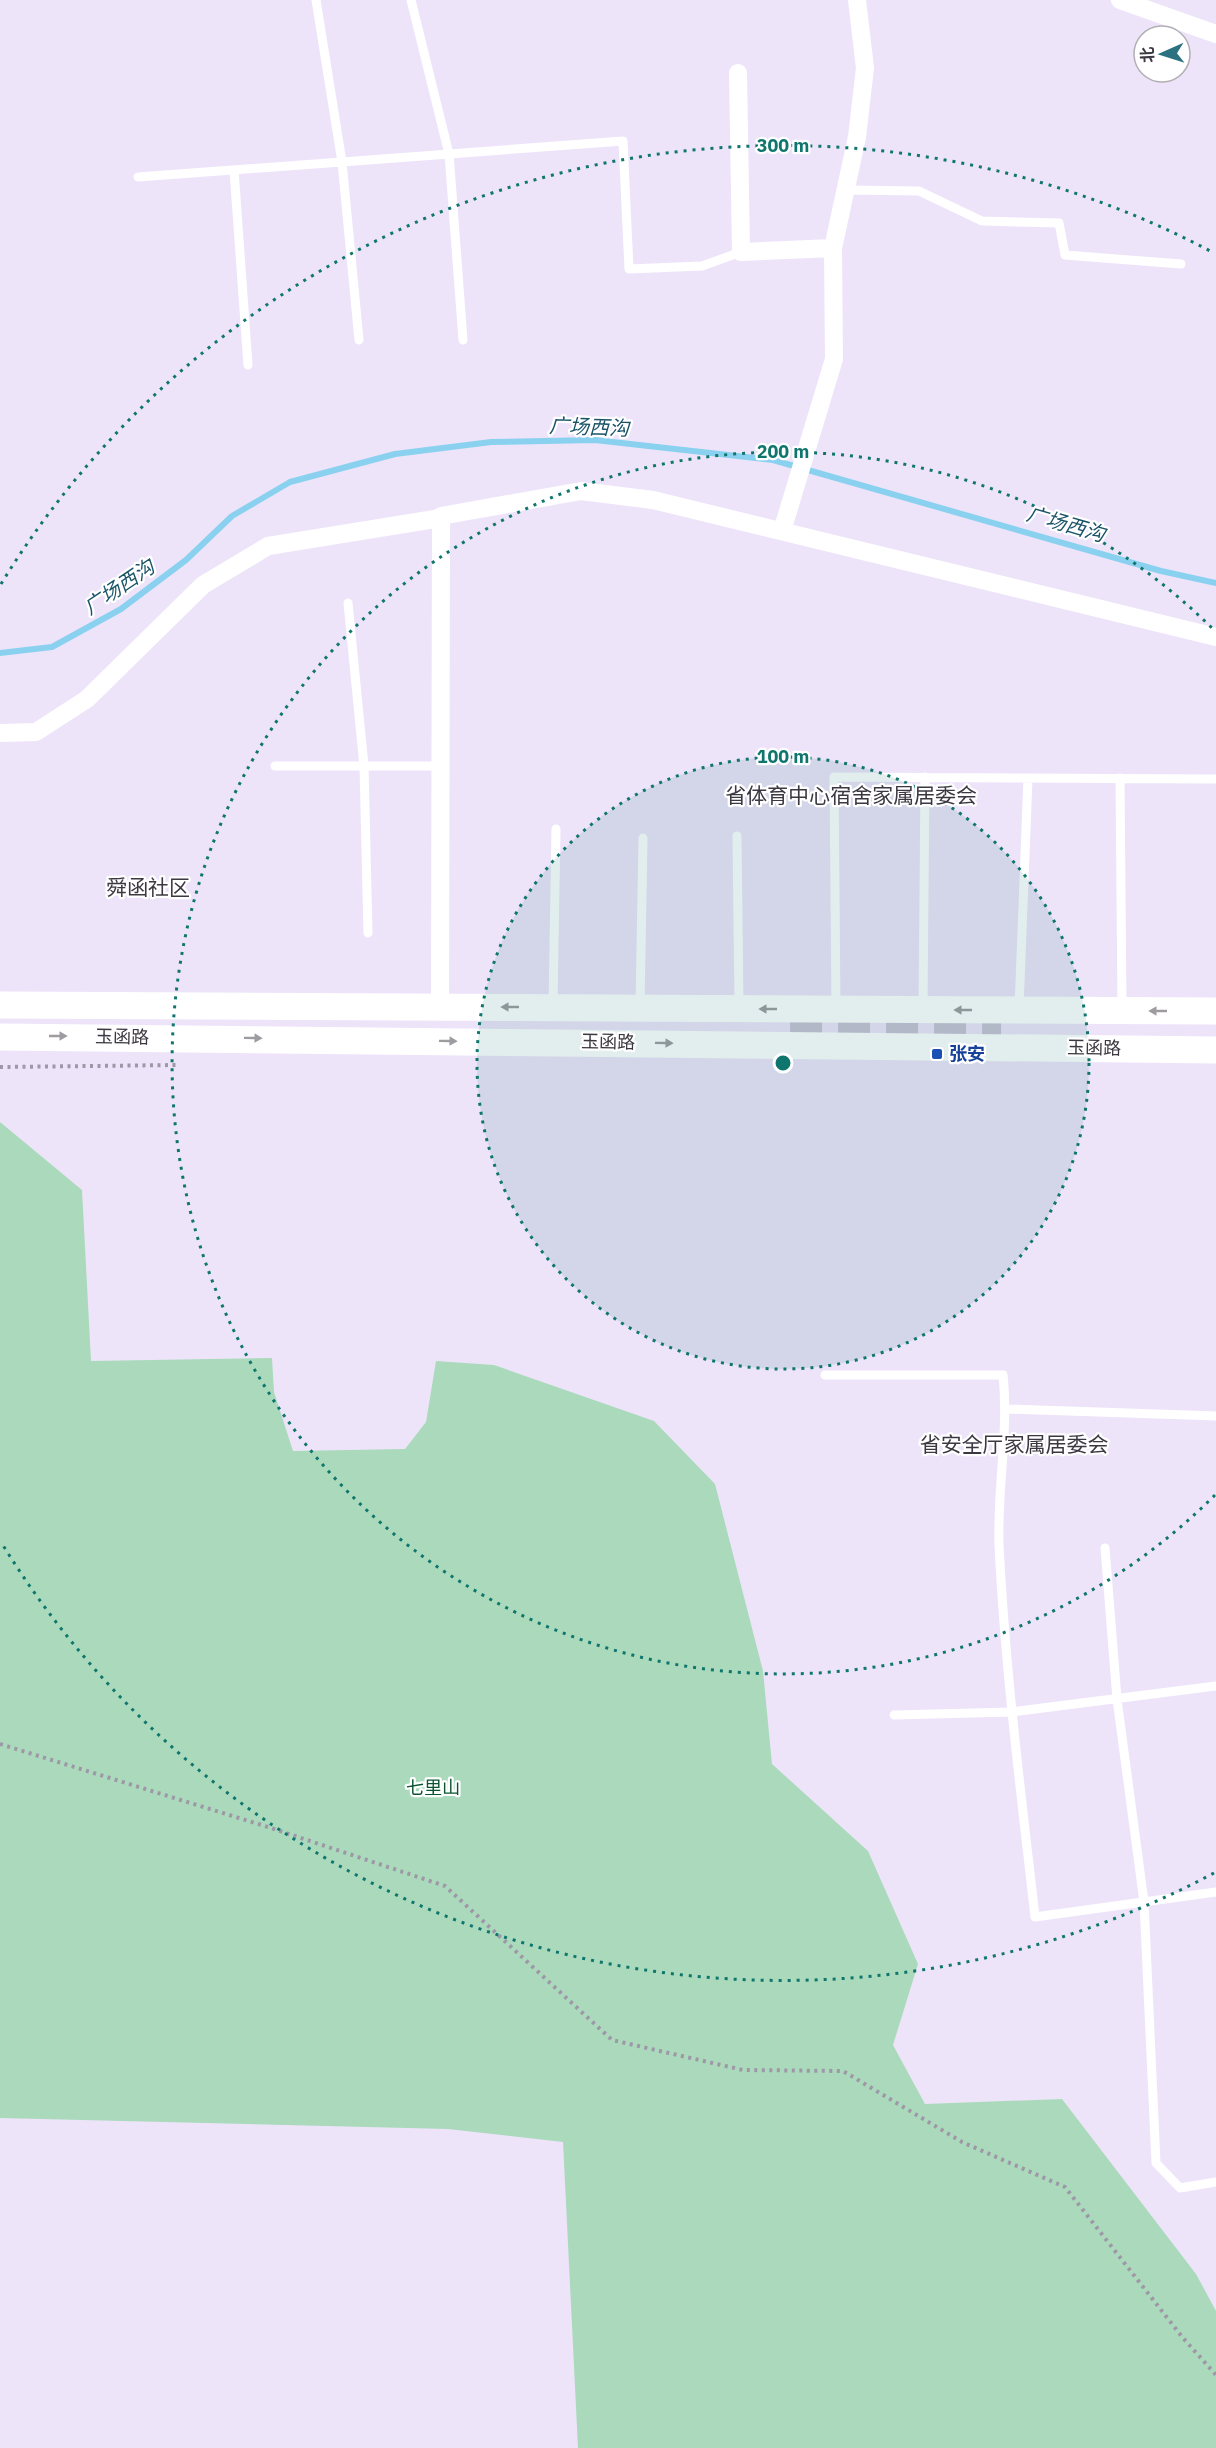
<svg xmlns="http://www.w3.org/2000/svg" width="1216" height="2448" font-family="'IBM Plex Sans','Noto Sans SC',sans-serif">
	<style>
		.green { fill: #aadabb }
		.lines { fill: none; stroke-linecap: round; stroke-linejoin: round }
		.stream { stroke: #8ad1ef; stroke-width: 6 }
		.highway-tunnel { stroke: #cac2d5; stroke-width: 32; stroke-dasharray: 32 16; stroke-linecap: butt }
		.path { stroke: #9e97a7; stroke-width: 4; stroke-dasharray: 3 4.5; stroke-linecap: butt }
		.lane { stroke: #fff; stroke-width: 9 }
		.street { stroke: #fff; stroke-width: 18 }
		.primary { stroke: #fff; stroke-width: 27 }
		.oneway { fill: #9e9ca0 }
		.ring { fill: none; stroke: #0f766e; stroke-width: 3; stroke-dasharray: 3 6 }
		.transit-dot { fill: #1a4fb4; stroke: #fff; stroke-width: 2 }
		.labels { text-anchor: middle; stroke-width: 4.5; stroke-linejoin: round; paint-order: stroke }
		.street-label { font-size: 18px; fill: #3c3841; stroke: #fff }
		.transit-label { font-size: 18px; font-weight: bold; fill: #164399; stroke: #fff; text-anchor: start }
		.park-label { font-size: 18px; fill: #0a5431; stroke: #fff }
		.water-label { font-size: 20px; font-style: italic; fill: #1a5469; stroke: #fff }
		.quarter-label { font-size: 21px; fill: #3c3841; stroke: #fff }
		.centre { fill: #0f766e; stroke: #fff; stroke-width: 3 }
		.ring-label { font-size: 18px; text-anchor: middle; font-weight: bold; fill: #0f766e; stroke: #fff; stroke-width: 4.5; stroke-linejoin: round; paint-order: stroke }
	</style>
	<rect width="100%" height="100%" fill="#eee4fa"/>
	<path class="green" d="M0,1122l82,68 9,171 181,-3 2,34 19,59 112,-2 21,-27 10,-61 58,4 160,56 61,63 48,187 9,93 96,87 50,113 -25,81 32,59 137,-5 134,175 20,37v137h-638l-15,-306 -115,-13 -448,-11z"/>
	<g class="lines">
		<path class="stream" d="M0,653l52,-6 69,-38 65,-49 46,-44 58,-34 105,-28 96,-12 104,-2 178,20 388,111 55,12"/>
		<path class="highway-tunnel" d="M790,1033l211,2"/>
		<path class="path" d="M0,1067l179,-2
			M0,1744l268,83 177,59 167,154 131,30 100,1 119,71 103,45 118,151 33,37"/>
		<path class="lane" d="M316,0l26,162 17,178
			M411,0l38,154 14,186
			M234,170l14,195
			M138,177l485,-36 6,128 73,-3 39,-14
			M845,190l74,1 63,30 77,2 6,32 116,9
			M348,603l16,163 4,167
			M275,766h165
			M1120,778l2,230
			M737,836l2,170
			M553,1005l3,-176
			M640,1006l3,-168
			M923,1007l2,-230
			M836,1008l-2,-231 382,2
			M1019,1008l9,-230
			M825,1375h178c6,57 -6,113 -4,169 6,125 22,249 36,373l181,-25
			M1007,1409l209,7
			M1105,1548l12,151 27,203 12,261 24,25 36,-6
			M894,1715l117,-3 205,-26"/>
		<path class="street" d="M1120,0l96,34
			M738,73l3,179 92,-4 1,111 -52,172
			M833,248l24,-111 8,-69 -8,-68
			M0,733l36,-1 51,-33 116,-114 65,-39 167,-27
			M440,1007l1,-491 140,-25 72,9 563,137"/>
		<path class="primary" d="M0,1005l1216,6
			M0,1037l1216,13"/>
	</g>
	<defs><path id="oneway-solid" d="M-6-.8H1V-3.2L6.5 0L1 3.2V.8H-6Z" transform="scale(1.5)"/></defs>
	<g class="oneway">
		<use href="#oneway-solid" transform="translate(510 1007) rotate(-180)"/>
		<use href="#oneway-solid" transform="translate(768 1009) rotate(-180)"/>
		<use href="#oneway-solid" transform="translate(963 1010) rotate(-180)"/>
		<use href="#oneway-solid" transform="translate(1158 1011) rotate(-180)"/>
		<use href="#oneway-solid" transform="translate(58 1036)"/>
		<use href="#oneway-solid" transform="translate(253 1038) rotate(1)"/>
		<use href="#oneway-solid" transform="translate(448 1041) rotate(1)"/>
		<use href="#oneway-solid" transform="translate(664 1043) rotate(1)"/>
	</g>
	<circle cx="783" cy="1063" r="306" fill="#0f766e" fill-opacity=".12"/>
	<g class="ring">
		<circle cx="783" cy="1063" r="306"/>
		<path d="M1215 1495A611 611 0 1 1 1215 631"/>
		<path d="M1214 1873A917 917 0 0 1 1 1542M1 584A917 917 0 0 1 1214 253"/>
	</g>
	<rect class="transit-dot" x="931" y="1048" width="12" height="12" rx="3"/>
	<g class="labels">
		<g class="street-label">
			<text transform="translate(122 1037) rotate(1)" y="6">玉函路</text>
			<text transform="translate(608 1042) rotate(1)" y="6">玉函路</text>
			<text transform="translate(1094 1048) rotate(1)" y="6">玉函路</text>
		</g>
		<g class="transit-label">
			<text x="949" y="1060">张安</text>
		</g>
		<g class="park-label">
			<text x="433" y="1794">七里山</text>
		</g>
		<g class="water-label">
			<text transform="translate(589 427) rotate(2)" y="7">广场西沟</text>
			<text transform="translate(1066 524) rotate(16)" y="7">广场西沟</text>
			<text transform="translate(119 587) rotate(-34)" y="7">广场西沟</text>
		</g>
		<g class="quarter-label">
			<text x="851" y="803">省体育中心宿舍家属居委会</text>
			<text x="148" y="895">舜函社区</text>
			<text x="1014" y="1452">省安全厅家属居委会</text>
		</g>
	</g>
	<circle cx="783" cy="1063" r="9" class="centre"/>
	<g class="ring-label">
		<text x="783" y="152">300 m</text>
		<text x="783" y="458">200 m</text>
		<text x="783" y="763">100 m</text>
	</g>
	<g transform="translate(1162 54) rotate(267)"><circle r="28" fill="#ffffff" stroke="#b1afb3" stroke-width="1.5"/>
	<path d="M0-4.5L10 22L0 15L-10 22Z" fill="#2b717f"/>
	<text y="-9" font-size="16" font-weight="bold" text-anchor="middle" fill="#3c3841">北</text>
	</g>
</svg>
